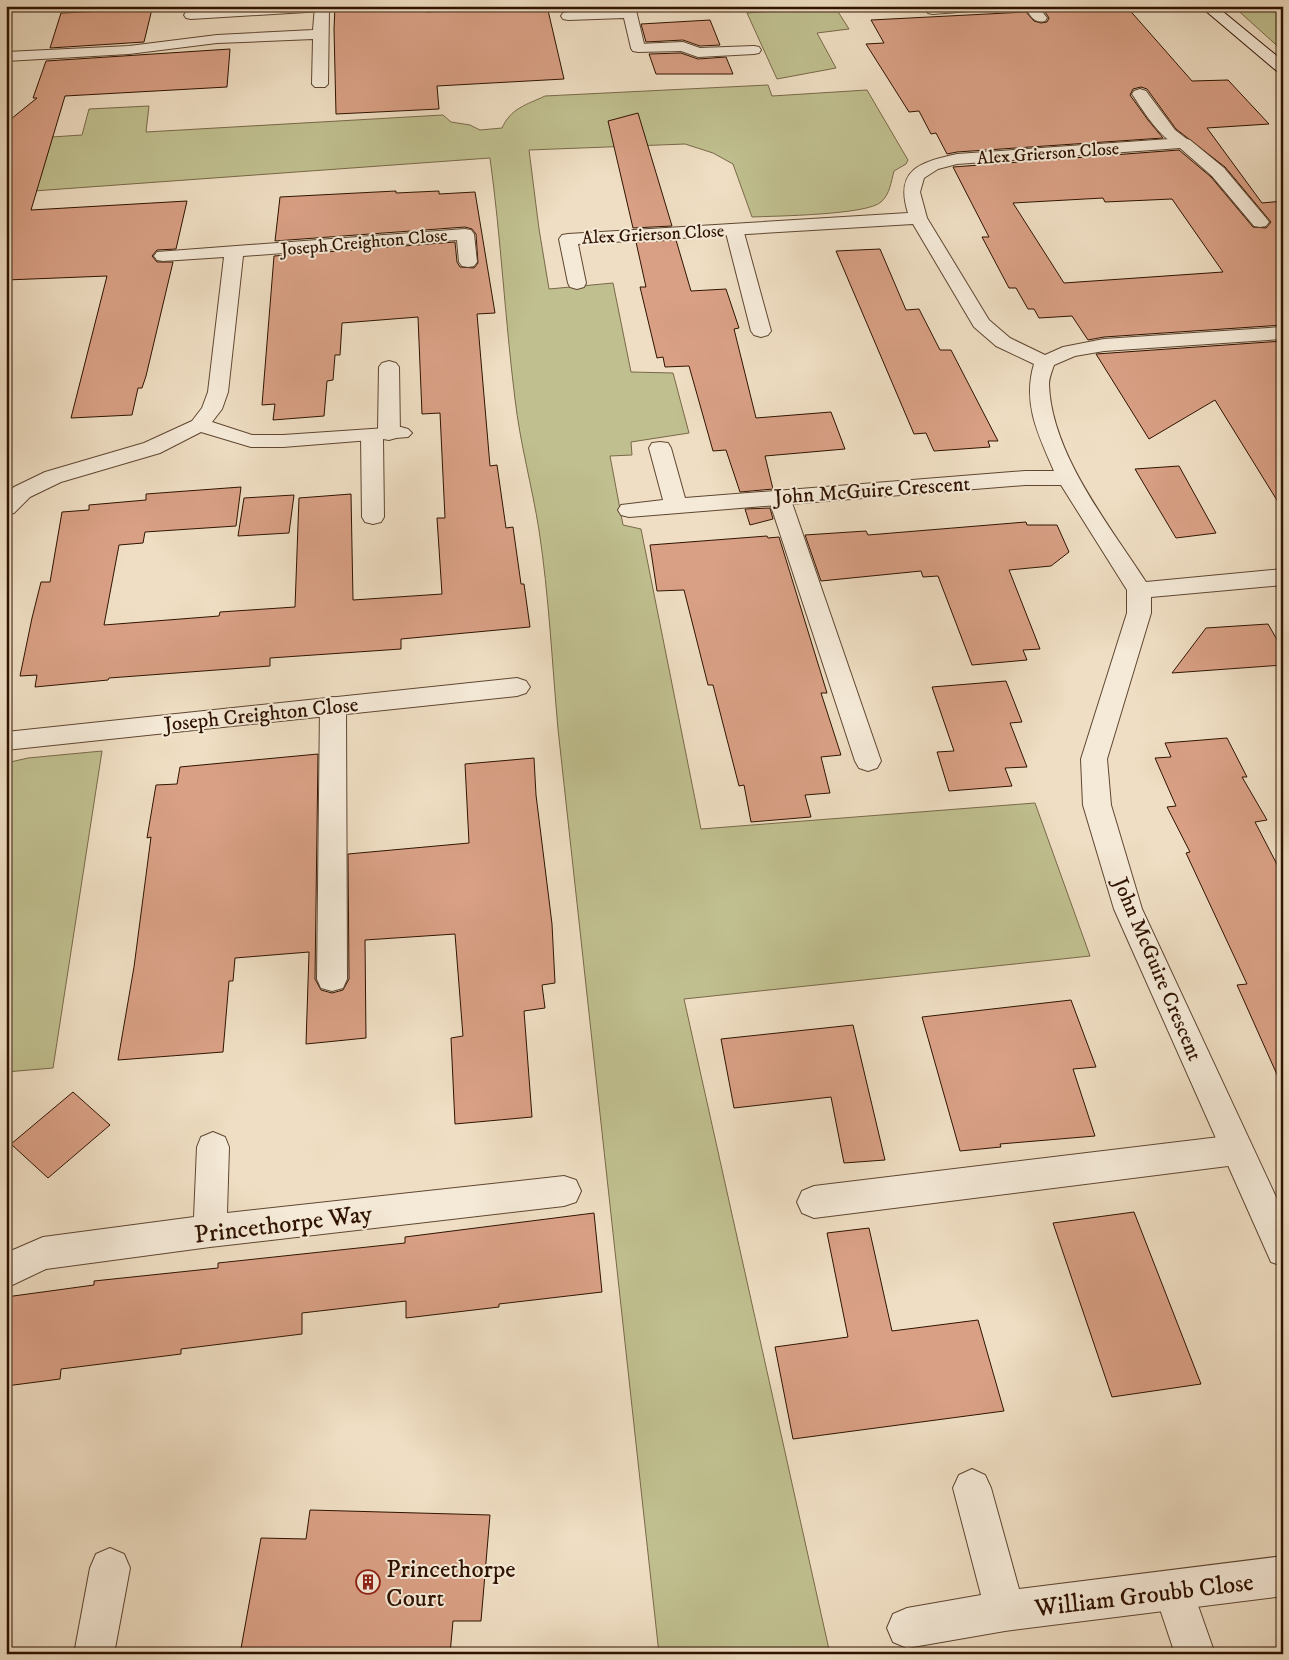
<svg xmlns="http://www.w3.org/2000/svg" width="1289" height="1660" font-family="'IM FELL DW Pica',serif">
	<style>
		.green { fill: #c0bf8f; stroke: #786948 }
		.building { fill: #d9a085; stroke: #2f1300; fill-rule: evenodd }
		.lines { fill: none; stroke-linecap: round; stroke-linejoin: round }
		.lane-casing { stroke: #5f4631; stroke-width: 2 }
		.street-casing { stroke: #5f4631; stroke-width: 2 }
		.secondary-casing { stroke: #2f1300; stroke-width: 2 }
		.lane { fill: #f5ead8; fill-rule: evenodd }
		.street { fill: #f5ead8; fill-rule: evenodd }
		.secondary { fill: #f5ead8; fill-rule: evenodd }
		.labels { text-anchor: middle; stroke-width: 4; stroke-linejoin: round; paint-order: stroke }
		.far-street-label { font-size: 18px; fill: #2f1300; stroke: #f5ead8 }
		.street-label { font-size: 21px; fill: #2f1300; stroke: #f5ead8 }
		.near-street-label { font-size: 25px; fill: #2f1300; stroke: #f5ead8 }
		.near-poi-label { font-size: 25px; fill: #2f1300; stroke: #f5ead8; text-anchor: start }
	</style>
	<rect width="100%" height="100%" fill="#efdec3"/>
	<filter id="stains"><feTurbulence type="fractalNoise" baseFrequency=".004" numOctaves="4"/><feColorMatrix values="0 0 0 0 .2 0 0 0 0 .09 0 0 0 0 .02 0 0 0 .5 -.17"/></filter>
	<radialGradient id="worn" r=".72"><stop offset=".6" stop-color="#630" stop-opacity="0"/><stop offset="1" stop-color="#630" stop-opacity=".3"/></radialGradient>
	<path class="green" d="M1233,6h50v45z
		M835,7l14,22 -32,4 19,35 -59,11 -30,-66z
		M768,85l4,11 95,-6 41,70 -2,4 -12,7c-3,11 -4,23 -13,31 -14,13 -106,14 -129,15l-19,-53 -20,-11 -28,-9 -156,6 10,79 10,60 64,-6 18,89 42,1 16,60 -58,9 1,13 -22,1 13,69 18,4 60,300 334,-26 55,153 -406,43 146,655h-171l-101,-925c-6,-67 -9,-133 -19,-199 -7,-44 -19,-87 -24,-131 -10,-80 -14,-161 -25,-241l-484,35v-53l76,-5 7,-26 60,-3 -3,26 297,-17 8,7 19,3 10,5 22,-2c9,-20 24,-23 43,-32z
		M102,751l-49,317 -47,4v-309l22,-5z"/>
	<path class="building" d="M335,6h91v6l121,-6 17,73 -127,7 2,23 -103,5 -2,-85z
		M1044,6h82l66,75 36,-1 41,44 -62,4 55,75 21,-2v124l-179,12 -16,3 -16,-24 -33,2 -5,-9h-6l-12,-21h-7l-27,-51h7l-36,-70 226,-17 32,27 42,50 13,1 5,-6 -46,-55 -49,-38 -29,-40 -6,-2 -8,2 -3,6 18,25 15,18 -206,14 -10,2 -11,-21 -5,1 -12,-23 -10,1 -43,-68 18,-1 -13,-23 155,-8 8,9 7,2 6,-1 2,-4 -4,-6 3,-1zM1103,198l2,4 67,-3 51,73 -159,11 -51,-80z
		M152,9l-8,33 -94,6 11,-35z
		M710,20l10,25 -20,1 -17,-6 -37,2 -5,-18z
		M230,49l-3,38 -162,9 -34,114 156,-9 -11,48 -19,1 -5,6 5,6h16l-27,114 -4,12h-4l-6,27 -61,3 36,-142 -101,4v-157l31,-25h-4l13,-37z
		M681,53l17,6 28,-2 7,17h-77l-7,-20z
		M638,113l34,113 -39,2 -25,-107z
		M396,191v2l43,-2v3l36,-2 20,121 -18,1 13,152 7,-1 9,63 7,-1 8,57h3l6,43 -129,12v10l-131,9v8l-161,12 -1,2 -73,7 2,-12 -17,1 12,-58 9,-36h9l12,-70 27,-2v-5l57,-5v-6l95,-7 -5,39 -91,6 -2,11 -24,2 -15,80 115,-9 1,-4 75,-5 4,-109 52,-4 2,106 89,-6 -5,-76h8l-5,-105 -18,1 -4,-97 -76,6 -2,32h-5l-2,25 -6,1 -3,35 -51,4 2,-16 -13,1 12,-149 181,-14 2,20 3,5 14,1 4,-5 -2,-29 -4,-5 -7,-2 -190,14 5,-44z
		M676,240l15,51 35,-2 13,39 -5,1 22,89 75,-6 14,37 -80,7 8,33 -33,3 -14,-42 -13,1 -24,-85 -24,1 -2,-10 -6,1 -17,-71h6l-10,-45z
		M880,249l26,61 13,-1 21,41h11l47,91h-10l2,6 -56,4 -8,-18 -12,1 -78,-183z
		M1283,341v169l-68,-110 -66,39 -53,-85z
		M1179,466l37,67 -40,5 -41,-69z
		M294,495l-5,38 -51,3 6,-38z
		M770,508l3,11 -23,6 -5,-16z
		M1026,522l1,3h30l12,27 -18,14 -42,4 31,79 -17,1 4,10 -55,5 -34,-89 -15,1 -2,-6 -100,10 -16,-46 61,-4 2,4z
		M767,536l1,2 11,-1 48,156h-6l20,62 -20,2 9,36 -25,2 6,22 -60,5 -7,-37 -5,1 -26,-101h-5l-24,-95 -27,1 -7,-46z
		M1268,624l15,26v15l-111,8 34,-45z
		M1006,681l16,41 -12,1 17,44 -22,1 7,18 -63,5 -12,-39 17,-1 -22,-64z
		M1227,738l20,39h-5l25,43 -12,2 28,54v212l-46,-103 10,-1 -61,-131 4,-1 -23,-45 9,-1 -21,-48 16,-1 -6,-14z
		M318,754l-3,225 6,11 11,3 11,-3 6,-11 -1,-125 121,-11 -4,-79 69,-6 2,37 16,129 3,59 -13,2 3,23 -21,3 8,106 -77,7 -4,-86 12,-2 -8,-102 -90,6 1,98 -60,6 3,-92 -74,6 -2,23h-4l-6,71 -105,8 16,-93 17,-130 -4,1 9,-53 21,-1 3,-17z
		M1071,1000l25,67 -23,2 22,67 -95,8 1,3 -41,4 -38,-134z
		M853,1025l32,135 -41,3 -13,-66 -97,11 -13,-69z
		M73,1092l37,33 -62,53 -37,-34z
		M1134,1212l67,172 -89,13 -59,-174z
		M594,1213l8,79 -103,12v3l-93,11v-17l-104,12v21l-121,15v5l-120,15 -1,10 -54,7v-89l88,-12v-4l124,-13v-5l187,-20v-6z
		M869,1228l23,103 86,-11 26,91 -211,28 -18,-92 73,-10 -21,-104z
		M310,1510l180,5 -9,106h-28l-3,33h-210l21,-116 45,1z"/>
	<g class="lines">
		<g class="lane-casing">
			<path id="lane" d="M264,6l65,1 -2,3 -5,1 -131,8 -5,-1 -2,-3 2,-3 5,-1z
				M683,42l17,6 54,-2 5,1 2,3 -2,3 -5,1 -56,3 -17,-6 -43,1 -5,-1 -2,-3 2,-3 5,-1z
				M1140,89l6,2 29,39 17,13 -2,3c-23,6 -47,-36 -58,-52l2,-3z
				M1218,167l6,1 42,50 3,4 -3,4 -6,1 -6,-1 -42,-50 -2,-4 2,-4z
				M734,224l6,1 3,4 28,102 -3,4 -7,2 -7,-2 -3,-4 -26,-102 3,-4z
				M389,361l7,2 3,4 1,67 -4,4 -7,2 -6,-1 1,78 -3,5 -8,2 -8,-2 -3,-5 -1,-82 4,-4 7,-2 6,1 1,-63 3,-4z
				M779,490l8,2 3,5 91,264 -4,7 -9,3 -9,-3 -4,-7 -87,-264 3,-5z
				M333,697l9,3 4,6 1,273 -4,9 -11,3 -11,-3 -4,-9 3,-273 4,-6z
				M213,1132l12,5 4,10 -2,66 337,-37 12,4 5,11 -5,11 -12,4 -354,41 -164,22 -40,19v-35l37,-16 151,-20 3,-70 4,-10z
				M1236,1135l12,4 4,11 -4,11 -12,4 -422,53 -12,-5 -5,-11 5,-11 12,-5z
				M110,1548l14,6 6,14 -16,86h-40l16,-86 6,-14z
				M1174,1571l14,6 27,77h-40l-21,-63 6,-14z"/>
		</g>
		<g class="street-casing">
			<path id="street" d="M315,6l14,1 -1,77 -3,3h-10l-3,-3 1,-45 -96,4 -88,11 -123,7v-9l123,-6 88,-11 96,-5z
				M621,6h14l10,42 -2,3h-10l-2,-3 -7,-30 -56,2 -5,-1 -2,-3 2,-3 5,-1 54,-3z
				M990,6l-7,4 -50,4 -5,-1 -2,-3 5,-4z
				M1024,6h14l9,12 -2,3c-11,3 -15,-6 -21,-15z
				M1184,138l6,2 34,28 2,4 -2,4h-12l-32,-28 -223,16 -19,5 -14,9 -4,14 7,26 62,102 21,18 35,17 18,-8 41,-8 179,-12v12l-179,12 -29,5 -21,9c-2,6 -5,13 -5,19 2,69 60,141 97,198l137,-13v16l-132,12v16l-44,146 4,46 31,104 141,303v54l-12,-4 -157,-353 -31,-104 -2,-46 46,-146v-23l-66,-105h-36l-396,32 -8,-2 -3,-5 3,-5 42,-5 -14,-52 3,-5 8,-1 8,1 3,5 14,50 340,-27h29c-15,-35 -32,-67 -20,-107l-38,-18 -22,-19 -61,-103 -335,20 8,39 -2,4 -7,2 -7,-2 -2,-4 -9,-44 3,-4 6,-1 340,-21c-14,-44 13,-51 49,-59z
				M465,229l6,1 3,4 3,28 -3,4 -6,1 -6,-1 -3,-4 -2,-22 -214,16 -15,136 -6,17 -10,13 40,13h31l118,-8 7,2 4,4 -4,4 -125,10h-32l-50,-15 -41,21 -99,29 -31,15 -16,16 -8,2v-20l8,-8 31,-15 99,-29 48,-22 10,-13 6,-16 16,-135 -61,4 -6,-1 -3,-4 3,-4z
				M517,678l9,3 4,6 -4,6 -9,3 -511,54v-18z
				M972,1469l13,6 6,13 28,101 264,-33v40l-278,35 -98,17 -14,-6 -6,-14 6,-14 14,-6 74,-13 -28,-107 6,-13z"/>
		</g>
		<g class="secondary-casing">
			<path id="secondary" d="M1200,6h16l67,55v13l-5,-2z"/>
		</g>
		<use href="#lane" class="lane"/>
		<use href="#street" class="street"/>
		<use href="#secondary" class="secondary"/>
	</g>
	<defs>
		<g id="building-ring" transform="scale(1.25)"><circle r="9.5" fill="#f5ead8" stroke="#8f2418" stroke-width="1.5"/><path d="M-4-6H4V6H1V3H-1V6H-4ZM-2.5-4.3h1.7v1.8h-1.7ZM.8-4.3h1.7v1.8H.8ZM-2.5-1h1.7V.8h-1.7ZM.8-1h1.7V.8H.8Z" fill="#8f2418"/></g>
	</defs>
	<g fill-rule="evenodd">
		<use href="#building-ring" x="368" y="1582"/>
	</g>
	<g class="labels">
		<g class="far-street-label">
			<text transform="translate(1048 153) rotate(-4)" y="6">Alex Grierson Close</text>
			<text transform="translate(653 234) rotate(-3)" y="6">Alex Grierson Close</text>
			<text transform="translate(364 242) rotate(-5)" y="6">Joseph Creighton Close</text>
		</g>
		<g class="street-label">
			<text transform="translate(872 490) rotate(-4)" y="7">John McGuire Crescent</text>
			<text transform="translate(261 714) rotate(-6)" y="7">Joseph Creighton Close</text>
			<text transform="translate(1158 969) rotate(67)" y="7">John McGuire Crescent</text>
		</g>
		<g class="near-street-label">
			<text transform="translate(283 1223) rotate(-7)" y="9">Princethorpe Way</text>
			<text transform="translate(1144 1594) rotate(-7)" y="9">William Groubb Close</text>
		</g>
		<g class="near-poi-label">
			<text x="386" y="1577">Princethorpe<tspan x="386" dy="29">Court</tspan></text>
		</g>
	</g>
	<rect width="1289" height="1660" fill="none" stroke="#efdec3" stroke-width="25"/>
	<rect x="8" y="8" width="1274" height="1645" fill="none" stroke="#2f1300" stroke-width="2.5"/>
	<rect x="12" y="12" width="1264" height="1635" fill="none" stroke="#2f1300"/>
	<rect width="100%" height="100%" filter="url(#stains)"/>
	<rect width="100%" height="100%" fill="url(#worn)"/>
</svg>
